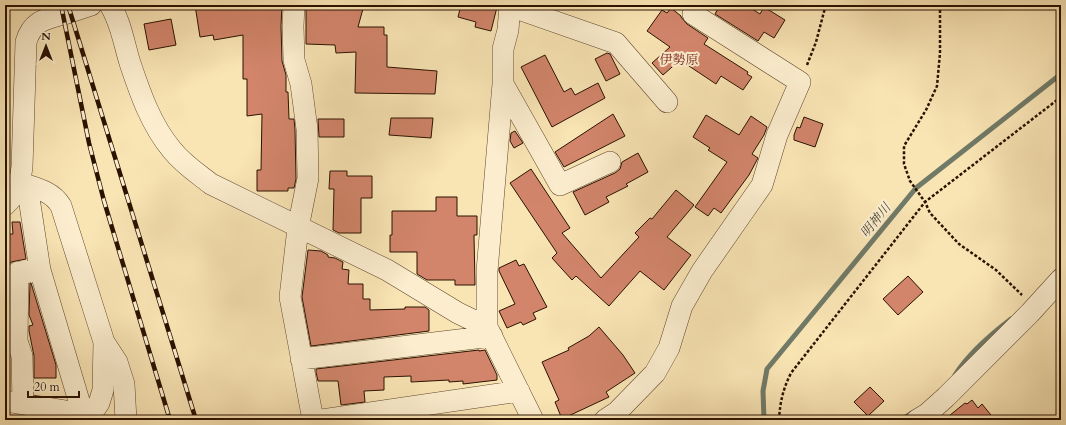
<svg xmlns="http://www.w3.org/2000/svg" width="1066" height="425" font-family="Cardo,'Noto Serif JP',serif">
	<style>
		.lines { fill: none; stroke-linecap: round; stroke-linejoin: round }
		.stream { stroke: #707a67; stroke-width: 5 }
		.building { fill: #d2856b; stroke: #2a1200 }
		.minor-casing { stroke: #5e462d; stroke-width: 22 }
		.path { stroke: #2a1200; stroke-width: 2.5; stroke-dasharray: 3 2; stroke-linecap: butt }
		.minor { stroke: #fbedce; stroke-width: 21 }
		.rail-casing { stroke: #2a1200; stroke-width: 4.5 }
		.rail { stroke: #fbedce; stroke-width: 3; stroke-dasharray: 9; stroke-linecap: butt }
		.labels { text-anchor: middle; stroke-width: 4; stroke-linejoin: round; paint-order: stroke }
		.neighbourhood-label { font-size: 13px; fill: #7a1f14; stroke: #fbedce }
		.water-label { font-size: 13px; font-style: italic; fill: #534f3c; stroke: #fbedce }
	</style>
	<rect width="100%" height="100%" fill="#f9e4b4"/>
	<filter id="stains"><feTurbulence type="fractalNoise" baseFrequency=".005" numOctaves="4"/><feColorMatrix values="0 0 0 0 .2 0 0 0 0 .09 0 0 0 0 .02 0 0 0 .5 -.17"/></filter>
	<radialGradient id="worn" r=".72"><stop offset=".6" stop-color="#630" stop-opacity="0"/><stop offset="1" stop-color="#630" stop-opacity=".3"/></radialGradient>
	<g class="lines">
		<path class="stream" d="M955,375c14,-22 35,-40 56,-56
			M764,420l-1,-29 4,-22 149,-181 145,-114
			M901,420l13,-8"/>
	</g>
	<path class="building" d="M195,5h87l-1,21 1,35 4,14v17h2l1,27h5l1,11 1,49 -2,9h-6v3h-31v-21h4l1,-56 -15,2v-37h-4v-44l-29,5 -1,-5 -13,2z
		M306,5h58l-6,22h26v8h3v32l50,4 -2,23 -80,-1 1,-41 -20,1 -1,-8 -29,-1z
		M461,5h26l10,2 -6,24 -16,-4 1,-5 -18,-5z
		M720,5h26l14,9 4,-7 21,13 -11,18 -10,-6 -6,9 -43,-27z
		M671,8l10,8v1l6,7 21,14 -4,6 44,28 -1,2 5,3 -9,13 -22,-14 -5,8 -36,-24 -17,15 -11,-12 18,-16 -23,-16 15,-21 5,3z
		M171,19l5,26 -27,5 -5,-26z
		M607,53l3,1 10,20 -14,7 -11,-22z
		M545,55l19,37 7,-4 4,7 23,-12 7,15 -53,29 -31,-60z
		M613,114l12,22 -61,31 -9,-15z
		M706,115l33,20 12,-19 16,11 -3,8 -12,19 6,4 -9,17 -28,38 -7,-5 -6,8 -13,-9 32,-45 -19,-12 2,-2 -17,-11z
		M804,117l19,7 -8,23 -21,-7v-5l3,-8 3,1z
		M391,118h42l-2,20 -42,-3z
		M318,119h26v18h-25z
		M515,131l8,12 -9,5 -4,-7 1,-8z
		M638,153l10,19 -22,12 2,2 -22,11 3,5 -24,13 -12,-23 42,-19 5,-4 2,-7z
		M531,169l39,59 -8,5 39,45 38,-41 -4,-4 15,-15 2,1 24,-29 18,15 -27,32 24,18 -27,35 -24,-19 -31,35 -33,-30 -4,4 -20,-22 5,-5 -47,-70z
		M330,171h17v5h25v22h-11v35h-22l-6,-3 1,-41h-5z
		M436,197h21v19h20v19h-3l1,50h-20v-5h-28l-10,-6v-22h-27v-17h2v-24h44z
		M12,222h8l6,37 -15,3 -4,5 -2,13v-43h3v-3h5z
		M308,250l13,1 7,4v2l7,1 8,4 -1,7 7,1 -1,14h15v15h7v11l35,-1v-2h20l4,3v21l-118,15 -9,-49z
		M516,260l3,6 5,-2 23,43 -14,6 3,6 -13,6 -2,-3 -14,6 -8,-17 16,-7 -16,-33v-3z
		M908,276l15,16 -25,23 -15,-16z
		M30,283h1l25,82v13h-22v-22l-5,-25v-5l4,-1 -4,-10z
		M599,327l24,28 12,18 -29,19 3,5 -47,22 -7,-17 4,-2 -17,-38 27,-12 -1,-2 21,-12z
		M479,350v1l6,-1 12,25v5l-34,4v-3l-14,1v-2l-38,2v-6l-27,1v13l-20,1 1,11 -24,3 -3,-24h-20l-2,-9v-3z
		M870,387l14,14 -16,15 -14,-14z
		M972,400l6,8 4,-4 13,16h-51l21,-17 2,1z"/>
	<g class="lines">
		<g class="minor-casing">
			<path id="minor" d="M110,5c11,17 14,39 20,58 10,30 21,62 42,87 11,14 25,23 39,34l176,86 71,43 29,14 46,93
				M294,5l-1,21 1,34 7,24 6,45 1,49 -10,50 -8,69 23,123
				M510,6l106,37 51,59
				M503,84l57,101 50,-23
				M20,183c16,5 32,8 41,23l43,136 13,20 7,22 2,36
				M5,205c12,-11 15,-23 17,-38l4,-125c6,-21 19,-23 38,-28 9,-3 18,-6 27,-9
				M487,327v-56l16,-187v-35l5,-19 2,-25
				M7,331l10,10 5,15 1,48
				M17,341l1,-69 22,-2
				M301,359l191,-23
				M5,401l73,12 1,-12 -39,-131 -11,-72 -9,-15
				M87,420l12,-17 4,-13 1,-48
				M322,420l197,-29
				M605,420l12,-8 38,-39 14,-25 13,-42 20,-35 60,-86 15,-50 23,-53 -107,-68
				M917,420l10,-6 19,-17 84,-84 31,-34"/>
		</g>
		<path class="path" d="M940,5v48l-3,33 -11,24 -22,36v18l6,17 15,21 5,11 29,31 37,26 26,25
			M807,65l9,-23 9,-34v-3
			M779,420c1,-18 4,-31 12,-47l134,-171 136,-105"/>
		<use href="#minor" class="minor"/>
		<g class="rail-casing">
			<path id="rail" d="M61,5l28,138 15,58 66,219
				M68,5l128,415"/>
		</g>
		<use href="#rail" class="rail"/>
	</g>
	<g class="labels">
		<g class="neighbourhood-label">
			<text x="679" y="64">伊勢原</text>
		</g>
		<g class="water-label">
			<text transform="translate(875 220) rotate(-51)" y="5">明神川</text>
		</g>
	</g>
	<rect width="1066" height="425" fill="none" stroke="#f9e4b4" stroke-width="20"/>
	<rect x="6" y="6" width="1054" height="413" fill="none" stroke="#2a1200" stroke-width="2"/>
	<rect x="10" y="10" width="1046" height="405" fill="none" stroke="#2a1200"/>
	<g transform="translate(46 46)" stroke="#fbedce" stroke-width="3" paint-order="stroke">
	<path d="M0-3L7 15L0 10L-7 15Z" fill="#2a1200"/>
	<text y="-6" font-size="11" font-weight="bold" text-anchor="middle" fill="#2a1200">N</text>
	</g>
	<path d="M28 391v6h51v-6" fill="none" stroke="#2a1200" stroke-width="2"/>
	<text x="34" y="391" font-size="12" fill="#2a1200" stroke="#fbedce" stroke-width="3" paint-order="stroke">20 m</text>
	<rect width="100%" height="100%" filter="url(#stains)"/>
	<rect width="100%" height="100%" fill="url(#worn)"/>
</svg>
